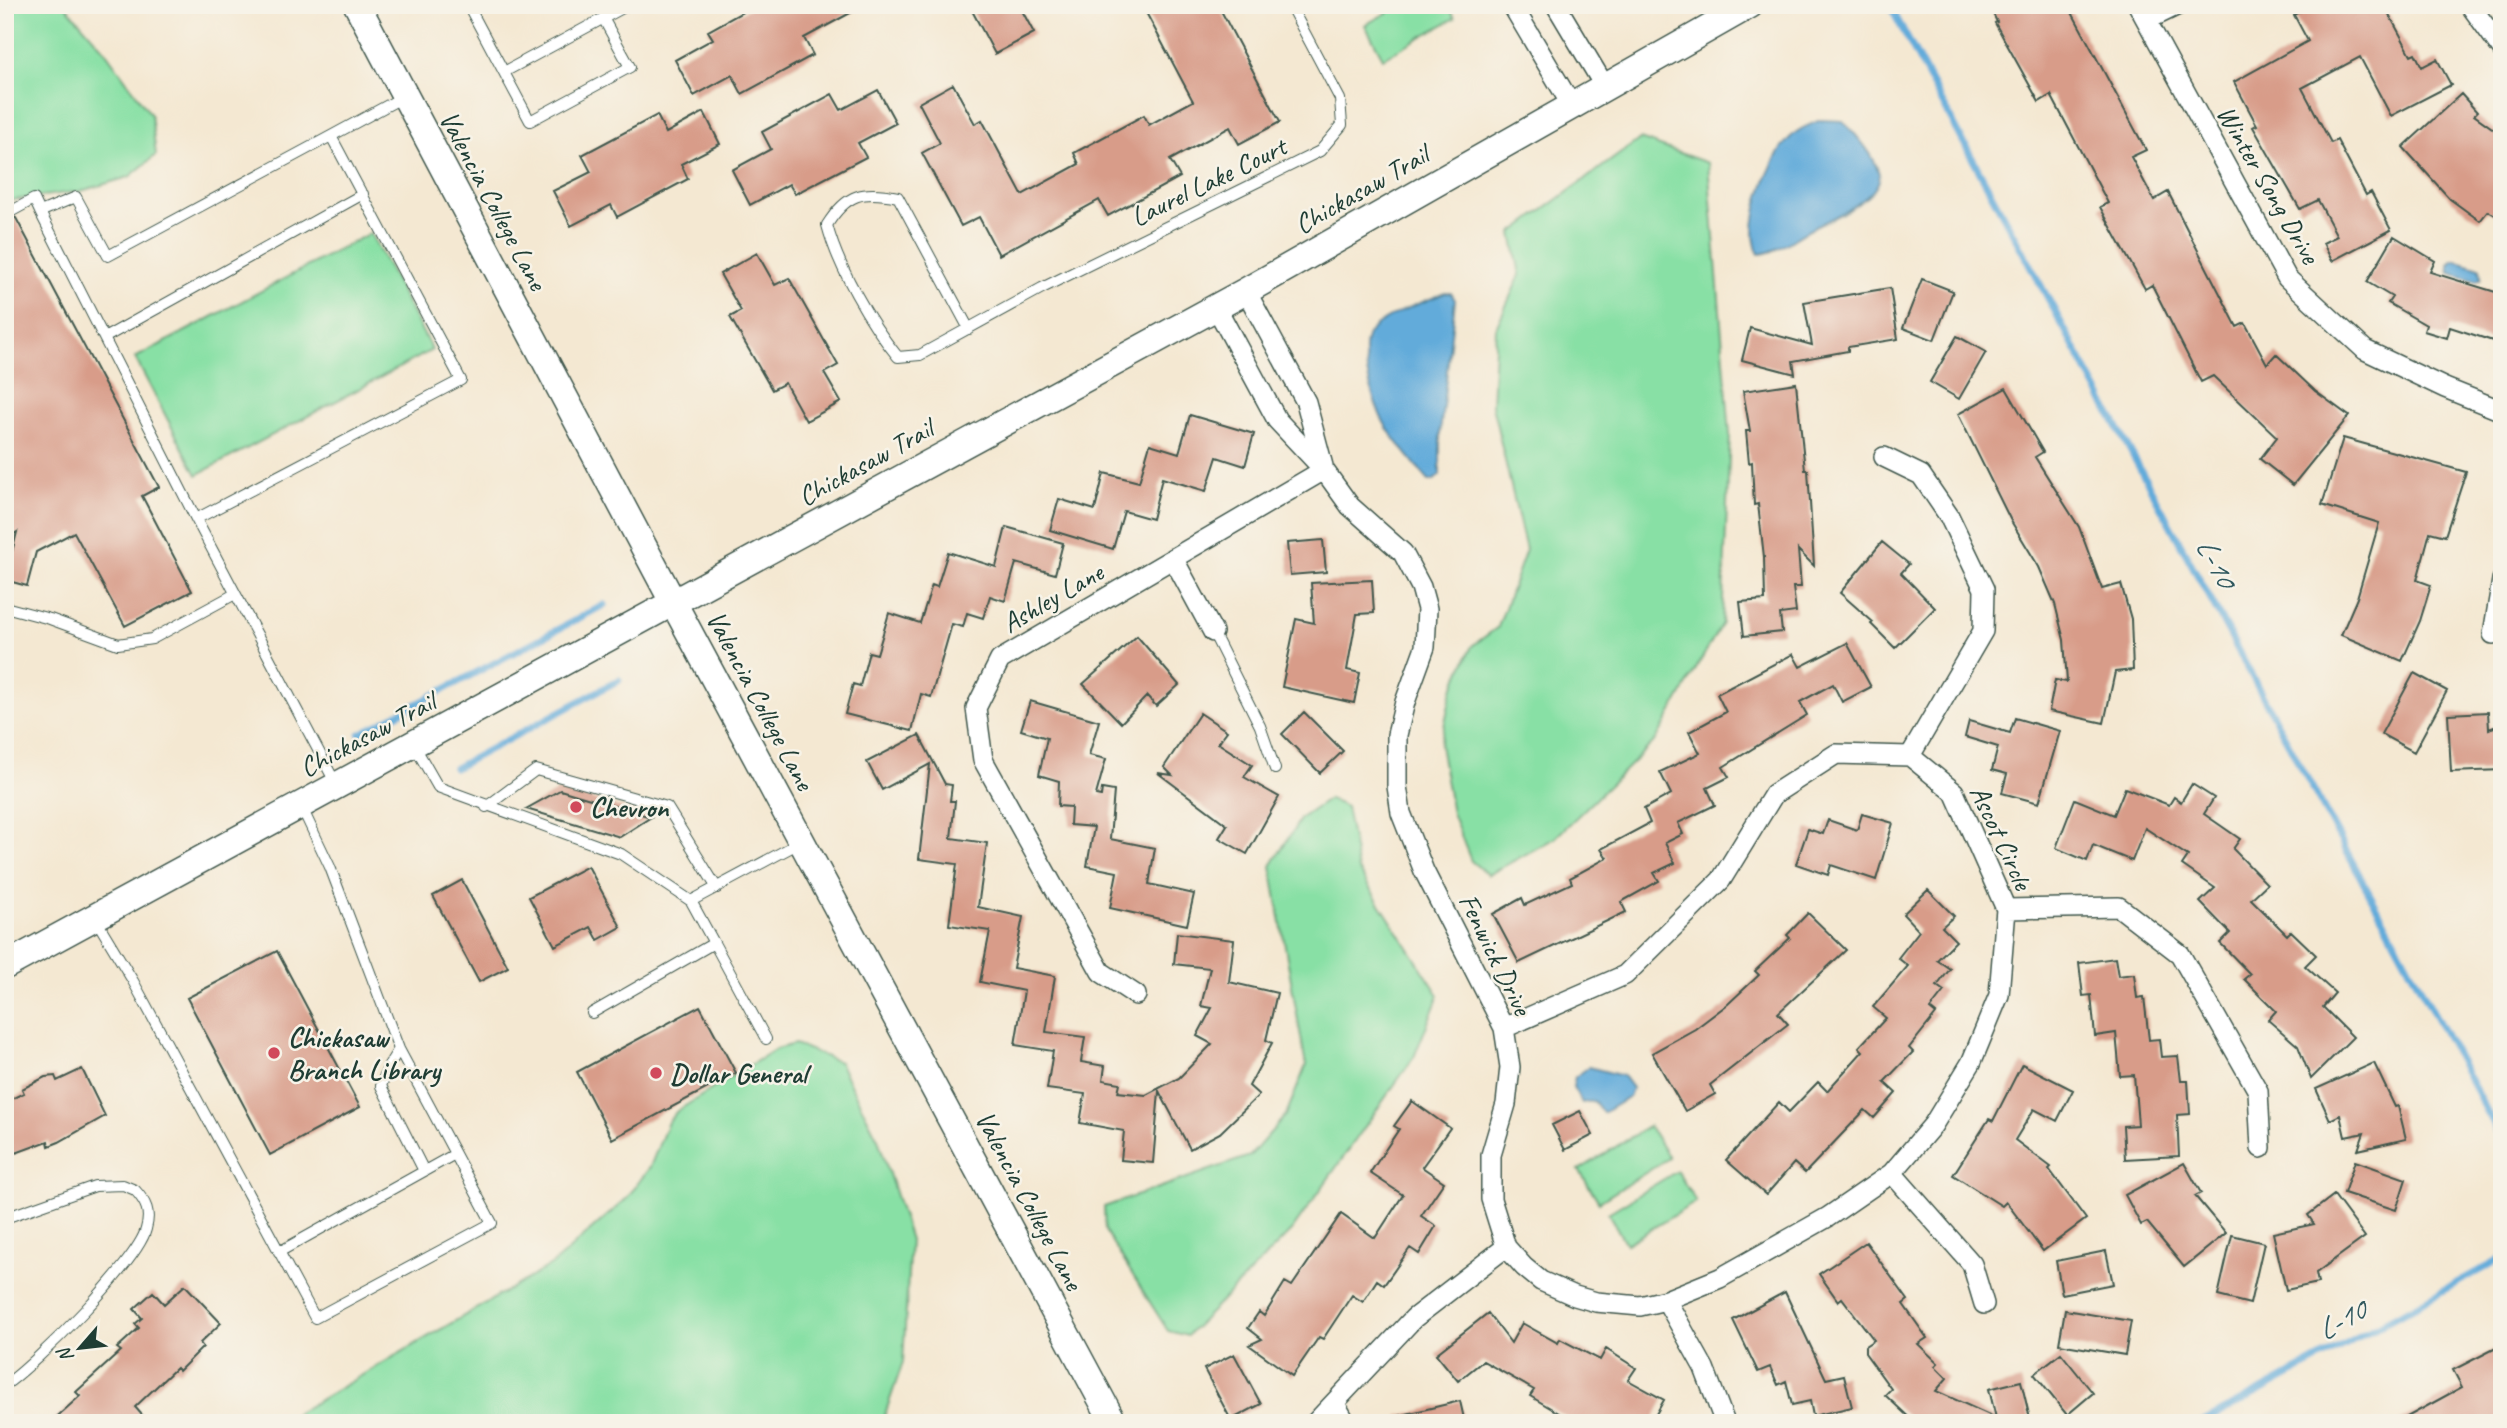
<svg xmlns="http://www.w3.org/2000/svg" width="2507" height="1428" font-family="Caveat,sans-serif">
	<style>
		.green { fill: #88e0a5; stroke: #548e6c; stroke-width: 2 }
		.water { fill: #62abda; stroke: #407487; stroke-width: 2 }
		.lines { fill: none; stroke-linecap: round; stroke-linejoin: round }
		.stream { stroke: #62abda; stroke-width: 7 }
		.building { fill: #d89c89 }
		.lane-casing { stroke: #3f574c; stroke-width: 12 }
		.street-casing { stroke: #3f574c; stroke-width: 22 }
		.secondary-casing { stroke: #3f574c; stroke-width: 29 }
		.lane { stroke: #fff; stroke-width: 10 }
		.street { stroke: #fff; stroke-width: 19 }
		.secondary { stroke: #fff; stroke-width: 26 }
		.poi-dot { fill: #d1495b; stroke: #f7f3e8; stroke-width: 2.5 }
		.labels { text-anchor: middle; stroke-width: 5; stroke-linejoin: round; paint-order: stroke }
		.street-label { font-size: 28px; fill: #1f3d34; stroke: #f7f3e8 }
		.poi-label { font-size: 28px; font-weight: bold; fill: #1f3d34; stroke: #f7f3e8; text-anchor: start }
		.water-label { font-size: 30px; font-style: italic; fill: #30585e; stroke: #f7f3e8 }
	</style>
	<rect width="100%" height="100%" fill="#f7f3e8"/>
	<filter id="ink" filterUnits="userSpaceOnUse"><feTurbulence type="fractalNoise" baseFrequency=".0143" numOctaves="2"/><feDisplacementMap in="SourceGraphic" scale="14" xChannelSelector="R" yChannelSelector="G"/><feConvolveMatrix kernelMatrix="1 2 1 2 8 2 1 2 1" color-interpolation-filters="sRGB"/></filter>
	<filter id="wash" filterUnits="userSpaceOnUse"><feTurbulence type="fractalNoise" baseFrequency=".00686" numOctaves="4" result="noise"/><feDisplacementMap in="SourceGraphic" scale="28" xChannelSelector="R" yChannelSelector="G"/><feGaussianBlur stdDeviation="1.57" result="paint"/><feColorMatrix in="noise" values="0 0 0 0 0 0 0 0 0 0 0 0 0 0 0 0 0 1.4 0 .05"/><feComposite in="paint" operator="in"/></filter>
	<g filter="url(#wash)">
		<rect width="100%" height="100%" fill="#f4e8d2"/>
		<path class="green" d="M5,5h60l41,47 45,63 5,40 -27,22 -48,14 -76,10z
			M1401,5h47l7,13 -72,40 -18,-33z
			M1640,139l68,24 22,271 -8,189 -66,117 -101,98 -67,37 -17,-14 -19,-48 -12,-68 12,-55 20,-44 26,-19 28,-77 -34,-145 4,-77 24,-53 -8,-42z
			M370,233l62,117 -235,125 -62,-117z
			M1329,799l17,8 12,63 81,125 -25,62 -122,173 -105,106 -19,-5 -63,-100 -1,-24 146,-51 36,-41 20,-49 -35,-200 30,-48z
			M795,1044l44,18 39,77 32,101 -7,122 -21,61h-602l273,-159 73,-65 24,-32 18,-45 9,-11 99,-62z
			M1649,1126l20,32 -70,44 -20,-32z
			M1677,1171l19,31 -70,42 -18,-31z"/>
		<path class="water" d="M1821,120l22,1c13,14 32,34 36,53 5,23 -52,46 -68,55 -18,9 -31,23 -52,25 -15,-28 9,-92 29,-114 9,-11 21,-15 33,-20z
			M2454,260l26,8 1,10 -4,3 -27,-8 -1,-9z
			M1445,293h6l4,7 -15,133v42l-7,6h-4c-15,-18 -31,-36 -43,-55 -11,-18 -29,-74 -17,-93 11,-16 57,-32 76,-40z
			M1589,1067l34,9 9,12 -3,9 -26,16 -9,-12 -12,2 -9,-16 2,-10z"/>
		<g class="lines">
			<path class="stream" d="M1890,6l612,1133
				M360,734l244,-129
				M455,768l164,-88
				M2202,1423l300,-165"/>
		</g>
		<g id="blocks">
			<path class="building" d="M755,5h110l-61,33 9,17 -71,39 -10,-19 -38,21 -19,-36 38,-21 -5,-8z
				M969,5h50l15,28 -39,21z
				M1142,5h76l62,117 -41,22 -9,-17 -60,33 10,17 -72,39 -9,-16 -100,55 -20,-38 -18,9 -39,-73 18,-10 -21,-40 34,-19 22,40 7,-4 40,75 57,-31 -5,-11 70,-38 5,10 44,-24z
				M1989,5h79l78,145 -15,7 23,43 14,-8 69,135 8,-4 22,41 9,-10 39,37 34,25 -56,69 -33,-26 17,-22 -64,-61 -12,6 -49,-97 -7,4 -45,-82 8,-4 -57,-108 -12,7 -44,-79 2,-1z
				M2312,5h72l27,50 4,-2 7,14 15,-8 14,26 -60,31 -31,-59 -58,31 29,55 6,-3 29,55 5,-3 20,38 -59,31 -9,-18 14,-7 -19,-36 -18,9 -47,-82 4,-2 -23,-43 74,-41 -14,-26z
				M878,90l18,33 -38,20 8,14 -71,37 -6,-10 -39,21 -18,-35 39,-21 -9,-17 70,-38 9,16z
				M2461,94l16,18 -3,3 28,20v84l-14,-8 -8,10 -30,-22 -47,-52z
				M704,112l16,32 -39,20 7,15 -71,38 -6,-12 -40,21 -18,-35 38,-19 -9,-17 75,-40 9,18z
				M5,214l11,4 143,269 -17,9 50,95 -67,35 -51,-94 -38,20 -9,34 -22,-6 12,-48 -12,7z
				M2394,236l41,25 -5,11 72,22v50l-52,-17 -3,11 -23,-7 2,-6 -38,-22 4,-6 -25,-15z
				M757,253l18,32 14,-7 49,87 -14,8 17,29 -35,19 -21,-38 -13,7 -42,-73 11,-6 -21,-37z
				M1922,279l31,12 -19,49 -31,-12z
				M1890,288l8,51 -50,8v4l-55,10 2,13 -53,-14 8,-32 62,17 -8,-43z
				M1957,336l29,16 -27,47 -29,-17z
				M1796,383l9,87h3l6,96 -16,-16 3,37h-8l3,25 -16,2 2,18 -38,4 -4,-34 25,-2 -1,-43 -6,-53 -4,1 -2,-43 -3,1 -3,-32h4l-7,-40z
				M2006,388l37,64 -8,5 44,70 23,62 19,-5 10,35 2,51 -18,2 -11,51 -55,-12 6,-31 12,2 -3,-42 -9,-36 -16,-37 -28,-46 -53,-107z
				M1190,415l64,19 -9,32 -28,-9 -11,34 -44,-13 -10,41 -28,-8 -11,38 -63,-19 9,-31 36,11 9,-37 35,9 11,-38 29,9z
				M2343,438l123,34 -21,64 -15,-4 -13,48 14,5 -11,36 -18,40 -61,-26 16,-37 22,-75 -57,-18z
				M1006,527l57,16 -8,31 -39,-11 -11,38 -15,-5 -7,22 -16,-5 -4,14 -11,-3 -21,73 -10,-3 -9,37 -67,-17 8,-30 7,2 9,-34 8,2 12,-41 31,10 12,-38 5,2 11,-35 48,15z
				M1323,540l3,32 -36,3 -3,-32z
				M1882,542l27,22 -8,9 34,35 -40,40 -24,-24 2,-2 -33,-29z
				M1372,580l2,33 -17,1 -10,56 13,3 -6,30 -72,-16 14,-68 18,4 -3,-40z
				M1137,636l42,49 -23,21 -9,-10 -26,27 -38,-39z
				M1847,643l24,44 -29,15 -9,-18 -33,18 7,13 -84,52 6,10 -22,11 8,17 -37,18 5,11 -18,9 10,20 -21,10 5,8 -38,21 5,10 -107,51 -26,-49 29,-16 3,7 47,-22 -2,-5 37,-20 -6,-9 49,-26 -6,-14 27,-15 -11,-22 40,-19 -11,-21 37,-20 -9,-18 76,-40 7,13z
				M2414,673l33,18 -33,61 -33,-18z
				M1030,701l69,20 -10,34 17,4 -10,36 5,1 1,-7 12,2 -4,48 45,9 -6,36 45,10 -7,31 -77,-17 7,-36 -30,-6 7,-39 -24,-2 1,-18 -13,-1 1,-25 -20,-6 8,-37 -26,-8z
				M1304,712l39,39 -23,22 -38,-39z
				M2488,712l1,17 13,-5v46l-51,2 -3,-58z
				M1200,713l27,18 -9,12 34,22 -8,12 35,20 -32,57 -28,-16 8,-13 -69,-52 14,2 -8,-8z
				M2015,718l45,13 -21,72 -37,-10 5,-19 -15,-4 6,-23 -33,-10 4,-16 41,12z
				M919,735l26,49 7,1 -2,16h5l-4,37 36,5 -9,64 45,10 -10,51 42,8 -9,56 39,5 -4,25 24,4 -2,14 17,3 -2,9 28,3 33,-17 33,-34 -15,-8 15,-28 -11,-2 9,-38 -36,-4 3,-31 57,7 -5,42 48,11 -11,47 6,3 -23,43 10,9 -39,38 -30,16 -31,-58 -6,72 -32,-3 3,-29 -44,-8 5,-29 -38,-5 6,-38 -38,-6 9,-54 -44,-9 10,-51 -41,-6 8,-61 -38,-5 11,-95 -48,26 -15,-28z
				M2192,784l22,14 -10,16 36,25 -7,10 34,35 -16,15 36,36 4,-4 25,24 -11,11 30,27 -12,14 30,30 -42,42 -13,-33 -30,-26 8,-9 -32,-32 6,-5 -30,-31 10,-10 -30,-31 15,-14 -33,-23 6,-9 -43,-28 -13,33 -39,-16 -6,16 -31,-13 19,-49 39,16 11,-27 44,17 5,-8 7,5z
				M560,790l91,27 -31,20 -94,-28z
				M1862,814l31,9 -17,57 -45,-15 -3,10 -32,-11 12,-35 15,5 5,-14 29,10z
				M588,866l33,61 -23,13 -7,-13 -36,19 -26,-49z
				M462,880l46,87 -29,15 -46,-86z
				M1928,890l26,26 -12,11 14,14 -19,19 13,9 -13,17 7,5 -14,18 6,5 -27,34 4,4 -29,30 12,11 -22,25 -9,-8 -60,63 -11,-10 -28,32 -40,-35 53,-58 10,10 29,-30 9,9 36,-40 -4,-4 27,-29 -13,-11 35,-41 -10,-8 21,-27 -16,-17z
				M1808,913l38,37 -68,63 10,11 -78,61 5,9 -30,17 -33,-58 43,-24 33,-25 31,-29 -4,-4 35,-33 -3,-3z
				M277,951l83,156 -90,48 -83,-157z
				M2115,958l3,18 16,-2 3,24 7,-1 5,43 10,-1 2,18 17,-1 3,25h7l2,33 -13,1 2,41 -54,3 -2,-33 15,-1 -4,-50 -14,1 -4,-43 -21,3 -4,-41 -8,1 -4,-33z
				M700,1006l36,67 -124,66 -35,-67z
				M2374,1063l21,44 3,-1 8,33 -48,11 6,-17 -19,4 -5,-22 -10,5 -14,-31z
				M2022,1064l51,26 -16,31 -23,-12 -19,31 36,27 -2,2 37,50 -43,32 -37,-49 -4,4 -49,-31 36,-56 4,2z
				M82,1069l23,47 -46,26 -10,4 -1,-5 -43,16v-55l19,-9 -2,-4 23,-12 10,-1 2,5z
				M1412,1101l38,27 -28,39 22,15 -23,34 15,10 -17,28 -9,-6 -26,37 -7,-5 -14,22 -11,-7 -29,44 -4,-2 -27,39 -43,-31 13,-6 -14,-11 11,-16 5,4 21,-34 7,4 49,-72 34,24 28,-43 -33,-22 29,-44 -5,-3z
				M1580,1111l13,24 -28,15 -13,-25z
				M2355,1161l51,18 -10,31 -52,-17z
				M2184,1163l17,30 -6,3 31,37 -42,34 -37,-45 -6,3 -16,-30z
				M2334,1195l31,42 -49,36 2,10 -32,7 -13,-57 41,-9 -6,-9z
				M2232,1235l32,8 -14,61 -32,-8z
				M1866,1242l42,58 -5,4 24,34 -9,6 20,19 -3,3 12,12 -11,13 60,27 -7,-29 32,-8 10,42h-116l-30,-28 6,-6 -26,-36v-7l9,-6 -32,-42 -4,3 -19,-27z
				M2106,1251l7,33 -51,10 -6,-33z
				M185,1285l36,38 -21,20 3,4 -24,24 -3,-3 -41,39 14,16h-99l30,-27 -4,-4 45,-41 -4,-3 22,-20 -4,-4 7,-6 -8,-9 19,-17 11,12z
				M1785,1292l41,87 18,-4 8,32 -39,9 -3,-15 -18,4 -6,-24 -8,4 -8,-18 -12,5 -25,-52z
				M2065,1310l66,11 -6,34 -66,-11z
				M1488,1313l23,30 11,-20 36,20 2,-4 40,21 6,-11 30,19 -8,12 36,20 -13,23h-75l-46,-27 4,-6 -51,-29 -25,20 -22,-27z
				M2502,1345v78h-106l66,-36 -9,-17z
				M2061,1353l32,40 -26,22 -33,-41z
				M1234,1354l27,50 -30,16 -27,-51z
				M1460,1401l5,22h-66l-1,-7z"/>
		</g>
	</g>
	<g filter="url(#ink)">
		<use href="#blocks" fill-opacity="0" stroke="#3f574c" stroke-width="2"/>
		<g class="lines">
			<g class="lane-casing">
				<path id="lane" d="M468,5l62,116 100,-54 -27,-49
					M504,72l124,-67
					M12,211l22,-12 6,13
					M969,329l-71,-132c-35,-7 -51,-4 -71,28 11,42 43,98 71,132l22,-2 122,-67 278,-137 22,-26 -2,-26 -50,-94
					M104,338l259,-144
					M196,519l-156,-307 36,-15 32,59 223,-120
					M5,607l45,12 68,25 34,-5 83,-45
					M1213,632l47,94 15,43
					M414,745l24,42 183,67 70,47 110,-59
					M336,784l-140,-265 265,-139 -130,-244 72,-39
					M486,807l50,-37 131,37 50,81
					M95,918l38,63 182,337 177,-95 -93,-174 -69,-182 -28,-59
					M714,943l52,96
					M592,1013l122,-70 -23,-42
					M399,1049l-10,16 -8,21 43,85
					M5,1218l90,-32 28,-1 12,5c11,12 16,22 11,39 -8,32 -111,136 -141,156
					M279,1252l176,-98"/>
			</g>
			<g class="street-casing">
				<path id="street" d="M1512,5l60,101
					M1556,5l49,82
					M2138,5l149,273 78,72 80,38 57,23
					M2470,5l32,44
					M2147,20l31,-15
					M1246,291l60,111 17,64
					M1216,307l61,113 47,50 26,36 53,47 18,34 6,22 -2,38 -20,55 -8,33v51l4,27 23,58 80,157 6,39 -4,37 -15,51v44l15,48 18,20 17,14 34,15 21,6 44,4 26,-6 54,-22 108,-61 64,-44 41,-48 38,-62 28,-68 7,-86 -52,-117 -44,-36 -74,-2 -62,40 -53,86 -96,95 -121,53
					M1884,457l37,18 28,41 35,73 -1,42 -73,125
					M1173,558l40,74
					M2493,634l9,-54
					M2006,909l113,-2 61,47 78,137 3,57
					M1136,995l-35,-23 -118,-212 -7,-52 24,-48 324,-190
					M1892,1173l80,91 12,40
					M1666,1300l38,68 21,55
					M1335,1404l11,19
					M1315,1423l99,-105 92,-71"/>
			</g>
			<g class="secondary-casing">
				<path id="secondary" d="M357,5l317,599 440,819
					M5,966l1241,-675 504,-286"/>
			</g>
			<use href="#lane" class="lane"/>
			<use href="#street" class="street"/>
			<use href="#secondary" class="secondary"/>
		</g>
	</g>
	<g class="poi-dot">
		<circle cx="576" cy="807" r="7"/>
		<circle cx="274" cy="1053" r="7"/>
		<circle cx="656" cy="1073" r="7"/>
	</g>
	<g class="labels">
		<g class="street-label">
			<text transform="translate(1208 181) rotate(-26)" y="10">Laurel Lake Court</text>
			<text transform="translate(2269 184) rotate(60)" y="10">Winter Song Drive</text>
			<text transform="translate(1361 189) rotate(-30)" y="10">Chickasaw Trail</text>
			<text transform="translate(494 200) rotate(62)" y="10">Valencia College Lane</text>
			<text transform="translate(865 462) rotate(-29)" y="10">Chickasaw Trail</text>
			<text transform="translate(1052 597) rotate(-30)" y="10">Ashley Lane</text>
			<text transform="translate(761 700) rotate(62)" y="10">Valencia College Lane</text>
			<text transform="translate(367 734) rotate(-28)" y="10">Chickasaw Trail</text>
			<text transform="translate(2002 837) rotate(65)" y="10">Ascot Circle</text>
			<text transform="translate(1496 954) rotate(64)" y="10">Fenwick Drive</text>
			<text transform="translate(1030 1200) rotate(62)" y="10">Valencia College Lane</text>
		</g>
		<g class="poi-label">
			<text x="590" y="817">Chevron</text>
			<text x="288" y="1047">Chickasaw<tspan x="288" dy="32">Branch Library</tspan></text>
			<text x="670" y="1083">Dollar General</text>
		</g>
		<g class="water-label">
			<text transform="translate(2216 562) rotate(62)" y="10">L-10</text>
			<text transform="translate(2341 1320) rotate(-29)" y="10">L-10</text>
		</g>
	</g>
	<rect width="2507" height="1428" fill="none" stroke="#f7f3e8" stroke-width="28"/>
	<g transform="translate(80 1348) rotate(242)" stroke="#f7f3e8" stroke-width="5" paint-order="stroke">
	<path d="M0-5L12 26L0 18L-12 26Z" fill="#1f3d34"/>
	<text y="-10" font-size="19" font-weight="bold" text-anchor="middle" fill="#1f3d34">N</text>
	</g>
</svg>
